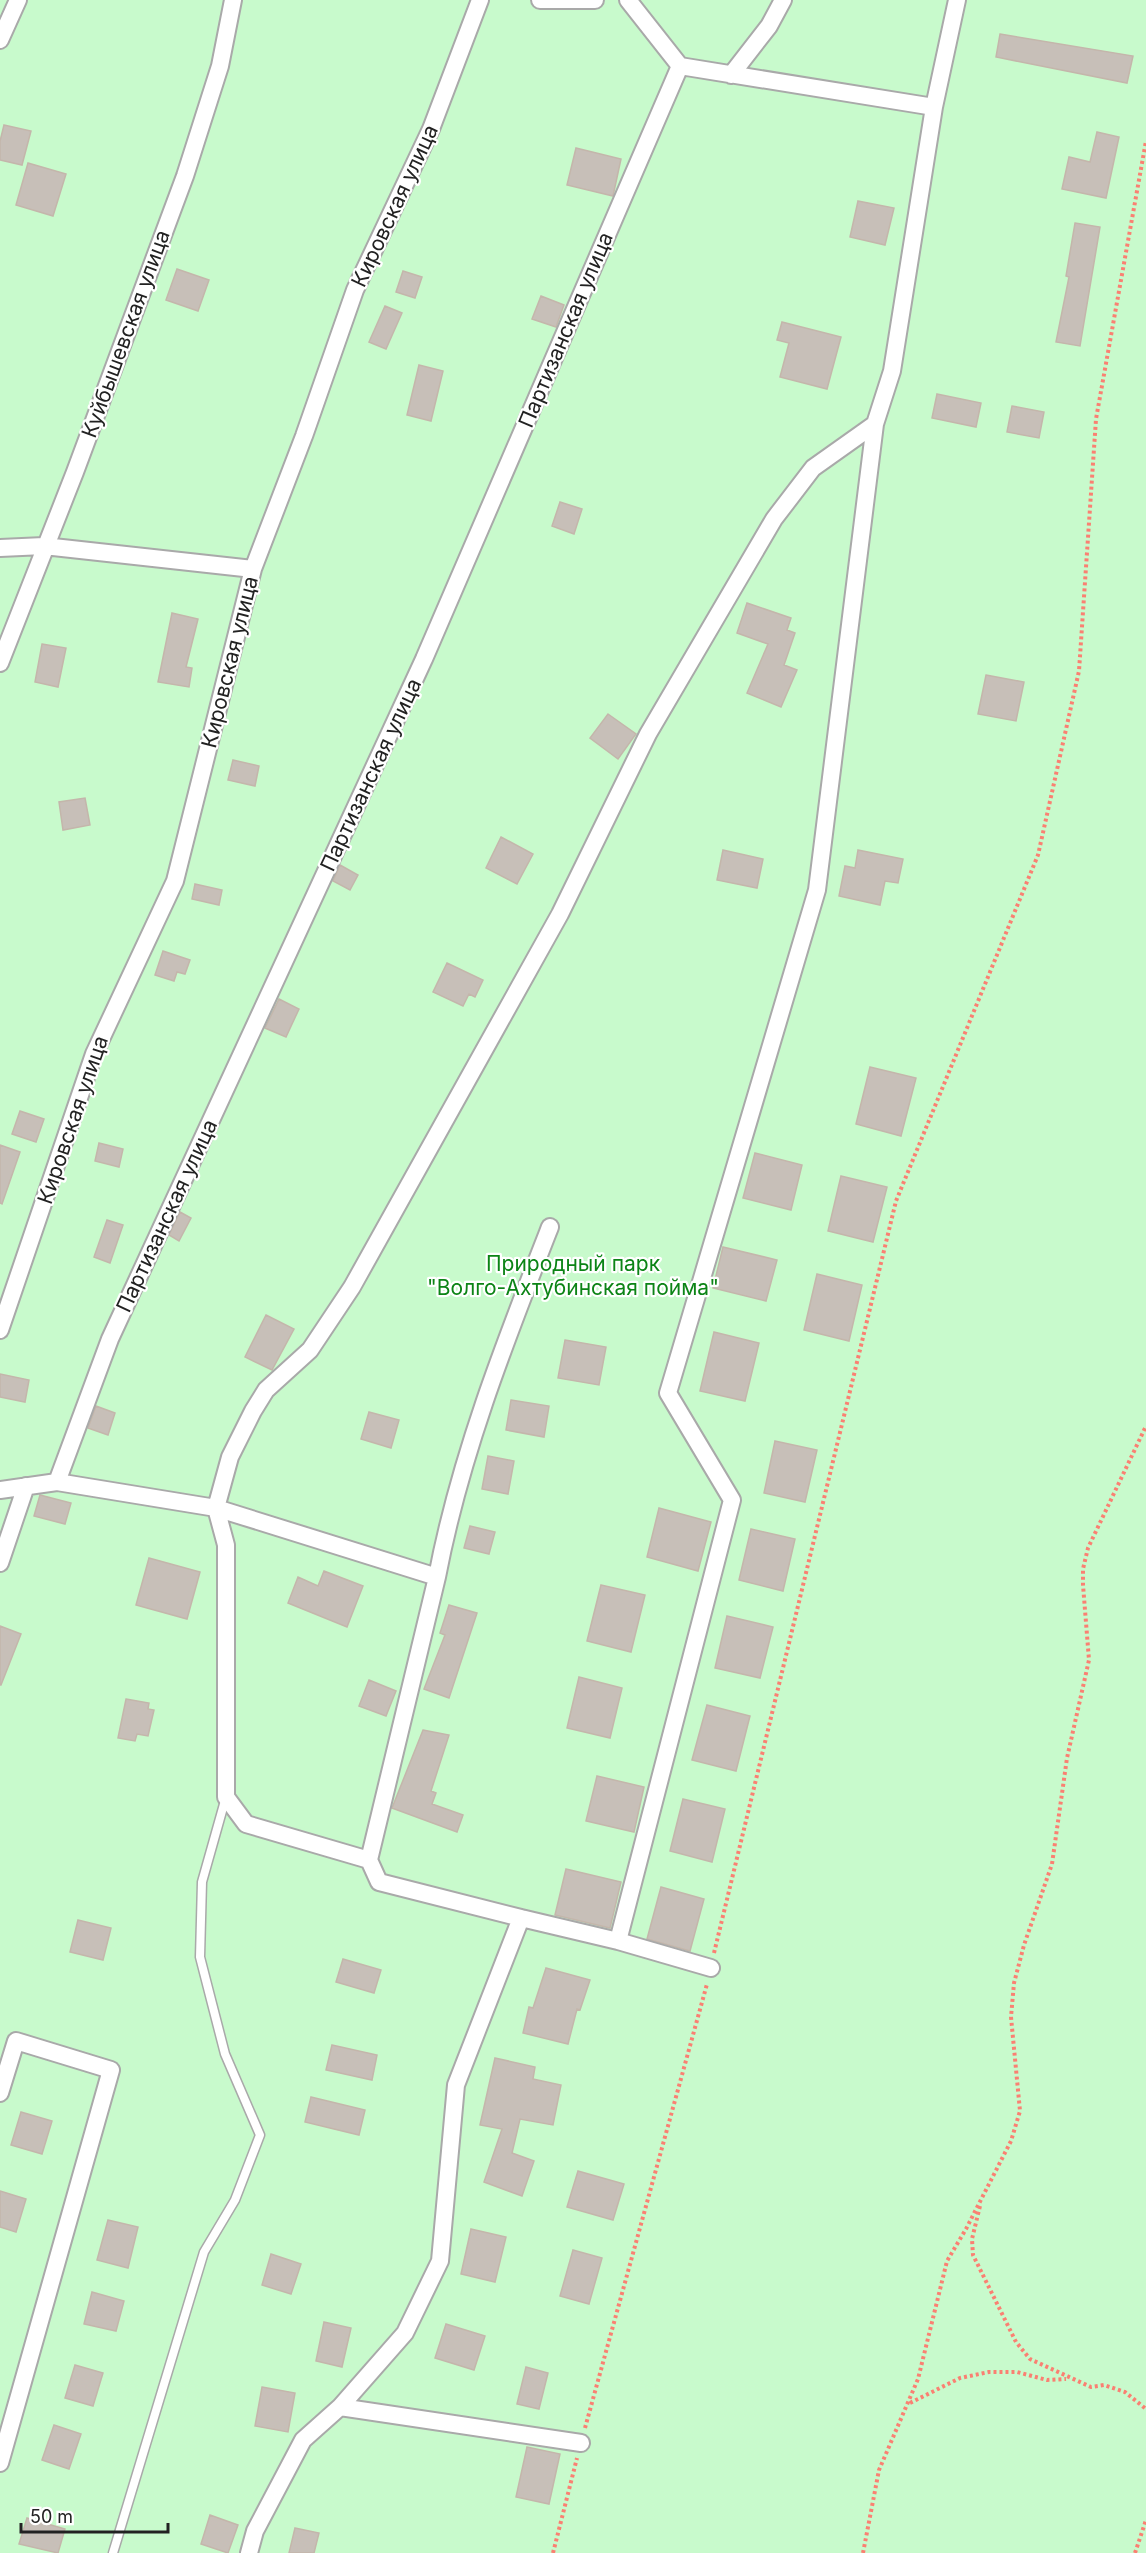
<svg xmlns="http://www.w3.org/2000/svg" width="1146" height="2553" font-family="Inter,sans-serif">
	<style>
		.park { fill: #c8facc }
		.building { fill: #c7bfb8; stroke: #c4b6ab; stroke-width: 1.5 }
		.lines { fill: none; stroke-linecap: round; stroke-linejoin: round }
		.lane-casing { stroke: #a9a9a9; stroke-width: 11 }
		.street-casing { stroke: #a9a9a9; stroke-width: 20 }
		.path { stroke: #fa8072; stroke-width: 4; stroke-dasharray: 3 3; stroke-linecap: butt }
		.lane { stroke: #fff; stroke-width: 8 }
		.street { stroke: #fff; stroke-width: 16 }
		.labels { text-anchor: middle; stroke-width: 4.5; stroke-linejoin: round; paint-order: stroke }
		.street-label { font-size: 21px; fill: #222; stroke: #fff }
		.park-label { font-size: 21px; fill: #0c8416; stroke: #fff }
	</style>
	<rect width="100%" height="100%" fill="#f2efe9"/>
	<path class="park" d="M0,0h1146v2553h-1146z"/>
	<path class="building" d="M1000,34l133,22 -6,27 -131,-26z
		M4,125l27,6 -9,34 -22,-5v-19z
		M1097,132l22,5 -13,61 -44,-9 7,-32 21,5z
		M576,148l45,11 -8,37 -46,-11z
		M28,163l38,11 -13,42 -37,-11z
		M858,201l36,7 -9,37 -35,-8z
		M1075,223l25,4 -20,119 -24,-4 13,-65 -3,-1z
		M177,269l32,11 -11,31 -32,-11z
		M403,271l19,6 -7,21 -19,-6z
		M541,296l23,9 -8,22 -24,-8z
		M385,306l17,7 -16,36 -17,-7z
		M782,322l59,15 -14,52 -47,-12 9,-34 -12,-3z
		M419,365l24,6 -12,50 -24,-6z
		M937,394l44,9 -5,24 -44,-9z
		M1012,406l32,6 -5,26 -32,-6z
		M560,502l22,7 -8,25 -22,-8z
		M747,603l44,15 -4,12 8,3 -11,32 13,5 -16,37 -34,-14 21,-49 -31,-11z
		M172,613l26,6 -12,48 6,1 -3,19 -31,-5z
		M42,644l24,4 -8,39 -23,-5z
		M986,675l38,7 -8,39 -38,-7z
		M608,714l28,20 -18,25 -28,-21z
		M233,760l26,6 -4,20 -27,-6z
		M85,798l5,27 -27,5 -4,-28z
		M501,837l32,17 -16,30 -31,-16z
		M723,850l40,9 -6,29 -40,-8z
		M858,850l45,9 -5,24 -13,-2 -5,24 -41,-9 6,-30 10,2z
		M340,865l18,10 -8,15 -17,-9z
		M195,884l27,6 -3,15 -27,-6z
		M163,951l27,9 -5,14 -8,-2 -3,9 -19,-6z
		M447,963l36,17 -8,17 -6,-3 -6,12 -30,-14z
		M279,999l20,10 -13,28 -21,-9z
		M870,1067l46,11 -15,58 -45,-12z
		M20,1111l24,8 -8,23 -24,-8z
		M99,1143l24,6 -4,18 -24,-6z
		M0,1145l20,7 -18,52 -2,-1z
		M755,1153l47,12 -11,45 -48,-12z
		M841,1176l46,11 -14,55 -45,-11z
		M180,1212l11,6 -12,23 -10,-6z
		M107,1220l16,5 -13,38 -16,-6z
		M723,1247l54,13 -11,41 -53,-13z
		M817,1274l45,11 -13,56 -45,-11z
		M266,1315l28,14 -22,41 -27,-13z
		M714,1332l45,11 -14,58 -45,-10z
		M565,1340l41,7 -7,38 -41,-7z
		M0,1374l29,6 -4,22 -25,-5z
		M511,1400l38,6 -5,31 -38,-7z
		M96,1406l19,7 -7,22 -20,-7z
		M369,1412l30,8 -8,28 -30,-9z
		M775,1441l42,9 -12,52 -41,-9z
		M488,1456l26,5 -6,33 -26,-5z
		M40,1495l31,8 -6,21 -31,-8z
		M659,1508l52,14 -13,49 -51,-14z
		M470,1526l25,6 -6,22 -25,-6z
		M751,1529l44,10 -12,52 -44,-11z
		M149,1558l51,14 -13,47 -51,-14z
		M324,1571l39,15 -16,41 -59,-24 10,-26 20,9z
		M601,1585l44,10 -14,57 -44,-11z
		M449,1605l28,8 -28,85 -25,-9 21,-54 -5,-2z
		M727,1616l46,11 -13,51 -45,-10z
		M0,1626l21,8 -20,51h-1z
		M579,1677l43,11 -12,50 -43,-10z
		M369,1680l27,11 -10,25 -27,-10z
		M126,1699l23,4 -1,6 6,1 -6,26 -11,-2 -2,7 -17,-3z
		M707,1705l43,11 -14,55 -44,-11z
		M423,1730l26,5 -18,56 5,2 -4,11 31,11 -6,17 -65,-24z
		M597,1776l47,11 -10,45 -48,-11z
		M683,1799l42,10 -13,53 -42,-11z
		M566,1869l55,13 -11,46 -55,-13z
		M661,1887l43,12 -14,52 -43,-12z
		M78,1920l33,8 -8,32 -33,-8z
		M343,1959l38,11 -7,23 -38,-11z
		M546,1968l44,12 -10,30 -3,-1 -9,35 -45,-11 6,-26 4,1z
		M332,2045l45,10 -5,25 -46,-10z
		M495,2058l40,9 -2,12 28,6 -8,40 -33,-6 -8,34 22,8 -12,35 -38,-14 18,-53 -22,-4z
		M311,2097l54,13 -6,25 -54,-13z
		M21,2112l31,9 -10,33 -31,-9z
		M578,2171l46,13 -11,36 -46,-13z
		M0,2191l26,8 -10,33 -16,-5z
		M108,2220l30,7 -10,41 -31,-8z
		M471,2229l35,8 -11,45 -34,-8z
		M573,2250l29,8 -13,46 -29,-8z
		M271,2254l30,10 -10,30 -29,-9z
		M92,2292l32,9 -8,30 -32,-7z
		M324,2322l27,6 -9,39 -26,-6z
		M446,2324l39,12 -11,34 -39,-12z
		M75,2365l28,8 -10,33 -28,-8z
		M526,2367l22,6 -9,36 -22,-5z
		M262,2387l33,6 -7,39 -33,-6z
		M54,2425l27,9 -12,35 -27,-9z
		M527,2447l33,7 -11,50 -33,-7z
		M210,2515l28,10 -10,28 -27,-9z
		M27,2518l38,11 -7,24 -39,-9z
		M295,2528l24,5 -5,20h-25z"/>
	<g class="lines">
		<g class="lane-casing">
			<path id="lane" d="M113,2553l91,-301 31,-52 25,-65 -35,-81 -25,-97 2,-75 24,-85"/>
		</g>
		<g class="street-casing">
			<path id="street" d="M540,0h55
				M628,0l52,66 254,41
				M0,40l18,-40
				M731,75l38,-49 14,-26
				M875,424l17,-53 42,-264 23,-107
				M0,548l44,-2 209,23
				M0,663l75,-191 110,-296 35,-110 13,-66
				M550,1227c-45,115 -90,229 -113,350l-221,-69 14,-51 23,-46 13,-21 44,-40 42,-63 208,-373 88,-180 126,-215 39,-51 62,-44 -58,466 -149,503 64,107 -114,441 93,27
				M0,1330l94,-276 81,-173 78,-312 51,-133 51,-146 76,-161 49,-129
				M57,1482l53,-143 314,-680 256,-593
				M0,1490l57,-8 159,26 10,37v252l20,27 123,36 68,-283
				M0,1563l26,-77
				M521,1918l97,23
				M0,2093l16,-52 95,29 -111,393
				M340,2407l65,-74 35,-72 16,-176 65,-167 -142,-36 -10,-22
				M249,2553l6,-22 48,-91 37,-33 241,36"/>
		</g>
		<path class="path" d="M714,1953l182,-752 142,-346 41,-184 17,-252 50,-278
			M980,2206l-8,33 1,16 43,87 14,17 61,28 13,-2 21,7 21,17
			M910,2403l50,-25 29,-6h28l30,8 19,-1
			M585,2428l122,-444
			M553,2553l24,-95
			M863,2553l16,-83 39,-91 29,-118 19,-32 45,-88 9,-30 -9,-94 3,-34 10,-38 28,-81 15,-106 22,-98 -6,-75v-16l5,-21 58,-122
			M1135,2553l11,-33"/>
		<use href="#lane" class="lane"/>
		<use href="#street" class="street"/>
	</g>
	<g class="labels">
		<g class="street-label">
			<text transform="translate(395 206) rotate(-65)" y="7">Кировская улица</text>
			<text transform="translate(566 330) rotate(-67)" y="7">Партизанская улица</text>
			<text transform="translate(126 334) rotate(-70)" y="7">Куйбышевская улица</text>
			<text transform="translate(230 662) rotate(-76)" y="7">Кировская улица</text>
			<text transform="translate(371 775) rotate(-65)" y="7">Партизанская улица</text>
			<text transform="translate(73 1120) rotate(-71)" y="7">Кировская улица</text>
			<text transform="translate(167 1216) rotate(-65)" y="7">Партизанская улица</text>
		</g>
		<g class="park-label">
			<text x="573" y="1271">Природный парк<tspan x="573" dy="24">"Волго-Ахтубинская пойма"</tspan></text>
		</g>
	</g>
	<path d="M21 2523v9h147v-9" fill="none" stroke="#222222" stroke-width="3"/>
	<text x="30" y="2523" font-size="18" fill="#222222" stroke="#ffffff" stroke-width="4.5" paint-order="stroke">50 m</text>
</svg>
